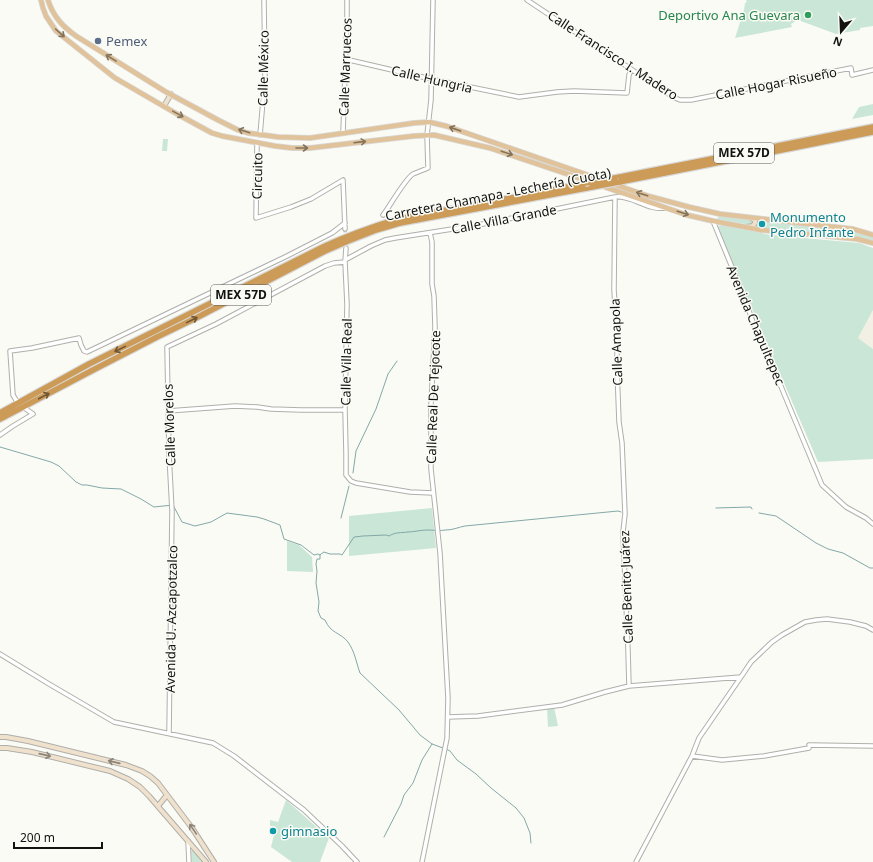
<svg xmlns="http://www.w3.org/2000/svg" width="873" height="862" font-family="'Noto Sans',sans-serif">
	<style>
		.built { fill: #f2f0e4 }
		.green { fill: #cae6d6 }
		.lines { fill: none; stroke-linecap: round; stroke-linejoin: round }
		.stream { stroke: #83a8a8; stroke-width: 1 }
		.tertiary-tunnel { stroke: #d8d8d4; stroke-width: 3.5; stroke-dasharray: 3.5 2; stroke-linecap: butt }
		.tertiary-casing { stroke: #afafab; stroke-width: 5.5 }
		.secondary-casing { stroke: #afafab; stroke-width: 6 }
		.primary-casing { stroke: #d9d9d9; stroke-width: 6 }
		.motorway-casing { stroke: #d9d9d9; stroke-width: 8 }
		.tertiary { stroke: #fff; stroke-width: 3.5 }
		.secondary { stroke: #f0e1cd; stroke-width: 4 }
		.primary { stroke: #e0c39b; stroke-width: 4.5 }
		.motorway { stroke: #cc9b58; stroke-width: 5.5 }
		.motorway-bridge-casing { stroke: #d9d9d9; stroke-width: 8; stroke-linecap: butt }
		.motorway-bridge { stroke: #cc9b58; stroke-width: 5.5 }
		.oneway { stroke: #83735c }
		.oneway2 { stroke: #6f5634 }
		.oneway3 { stroke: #8c8478 }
		.leisure-dot { fill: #2e9e5b; stroke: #fbfbf6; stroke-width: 1.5 }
		.service-dot { fill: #5c6f8a; stroke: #fbfbf6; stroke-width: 1.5 }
		.culture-dot { fill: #0f9aa8; stroke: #fbfbf6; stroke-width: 1.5 }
		.labels { text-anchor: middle; stroke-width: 3; stroke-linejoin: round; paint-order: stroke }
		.shield { fill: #fbfbf6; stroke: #585855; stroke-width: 1 }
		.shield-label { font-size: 12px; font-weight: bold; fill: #121210 }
		.leisure-label { font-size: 13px; fill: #27864d; stroke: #fbfbf6; text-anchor: end }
		.service-label { font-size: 13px; fill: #4e5e75; stroke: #fbfbf6; text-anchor: start }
		.street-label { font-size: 13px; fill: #121210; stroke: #fbfbf6 }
		.culture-label { font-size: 13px; fill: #0d838f; stroke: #fbfbf6; text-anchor: start }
	</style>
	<rect width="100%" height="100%" fill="#fbfbf6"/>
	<path class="built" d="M873,310v39l-15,-11z"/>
	<path class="green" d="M746,0h127v26l-13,2v2l-24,4 -38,-14 -7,4 1,3 -57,11 9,-28 1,-7 2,-1z
		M873,104v11l-21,4 7,-12z
		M163,139h5l-1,12h-5z
		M720,215l31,4 1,1v3l-1,2 -34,-6z
		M756,219l103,12 14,5v6l-118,-15 2,-4z
		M721,225l50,10 88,8 14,5v62l-15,28 15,11v110l-55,3 -101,-235z
		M432,508l4,40 -87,8v-40z
		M287,541l12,4 13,12 1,15 -26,-1z
		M554,707l4,19 -10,1 -1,-19z
		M286,800l43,38 -9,24h-28l-21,-15 5,-20 -6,-1v-6l8,2z
		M191,851h2l10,11h-11z"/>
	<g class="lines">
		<path class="stream" d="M0,447l51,15 8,4 17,16 6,3h5l15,3 19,1 20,10 13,8 19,-2 9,17 13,4 16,-4 16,-9 30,4 7,2 16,6 4,14 17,6 13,10 4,-1 2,1v4h-3l-1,5 1,7 -1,12 3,19 -1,9 3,7 4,2c6,14 15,12 23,22 7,10 8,20 12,31l39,37 21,25 12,9 11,4
			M353,473l3,-22 20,-42 12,-35 9,-13
			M716,508l35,-1 1,2
			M759,513l17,3 40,27 12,6 15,4 27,15h3
			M341,518l8,-32
			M320,555l1,-1 3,-2 6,2h10l2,1 12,-18 9,-1 23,-1 3,1c6,-4 12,-3 19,-4 6,0 12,-2 19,-2 6,0 13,1 19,0 7,0 13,-3 19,-4l153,-15 3,1
			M446,749l4,2 7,9 19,14 15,14 25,20 8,10 6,15 1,10
			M384,837l17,-33 3,-9 9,-12 9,-23 10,-16"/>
		<path class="tertiary-tunnel" d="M345,229l1,19"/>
		<g class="tertiary-casing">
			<path id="tertiary" d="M527,0l146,97 7,3h11l160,-32 1,7 21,-5
				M345,59l86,20 88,18 38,-5 17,-1 53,2 2,-18 2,-5
				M343,133l4,-119v-14
				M260,135l5,-58 -1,-77
				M257,143l-1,75 35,-11 20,-8 32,-19 2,49
				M615,197l-1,93 3,43v36l2,53 3,21 3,71 -2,18 5,118 1,36
				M383,215c7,-9 22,-36 30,-41 5,-2 10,-4 15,-6l-1,-33 4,-35 2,-100
				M713,221l32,78 11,32 9,17 57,137 24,22 20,11 7,6
				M346,248l-1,14 2,42 -2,106 1,43v22l5,6 5,2 54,9 23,1
				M345,260l26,-14 14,-6 10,-2 83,-13 137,-28c17,-2 33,14 50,11
				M16,400l-3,-5 -3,-44 22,-3 47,-10 2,7 3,6 3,1 200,-96 45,-23 13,-10
				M168,411l67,-5 22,1 14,2 30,1h44
				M0,435l13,-9 20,-12 -7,-5
				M0,654l49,30 65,38 99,21 21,13 70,54 38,36 15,16
				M448,717l30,-1 84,-11 43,-13 24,-6 112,-9
				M169,733l3,-222 -3,-57 -2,-107 49,-23 109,-58 9,-3 11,-1
				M809,745l64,1
				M692,756l30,4 42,-4 45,-8
				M188,841l1,21
				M422,862l25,-124 1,-40 -8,-145 -9,-84v-65l4,-77 -1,-31 -2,-12v-42l-2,-9
				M636,862l56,-106 7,-18 44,-64 8,-12 21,-20 10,-7 23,-13 11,-2 11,-1 23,3 16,4 7,4"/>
		</g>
		<g class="secondary-casing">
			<path id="secondary" d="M164,106l7,-12
				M747,227l6,-1 2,-3v-3l-4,-2
				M0,737h6l22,4 98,24 16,6 8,5 8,7 34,45 22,34
				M0,748h7l25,4 78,19 18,8 12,8 9,9 57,66
				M158,806l9,-11"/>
		</g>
		<g class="primary-casing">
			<path id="primary" d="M41,0l2,8 3,8 10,15 59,47 62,36 35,19 10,3 53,10 17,2h18l104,-12 20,-1 56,13 101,34
				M48,0c5,16 14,26 28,36l90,56 52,28 20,10 10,3 30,4 32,1 104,-15 15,-1 17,4 156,54
				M613,184l35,12 41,11 31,7 115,13 18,2 20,6
				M602,186l85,29 26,6 48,9 96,9 16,4"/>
		</g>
		<g class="motorway-casing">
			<path id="motorway" d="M615,178l258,-51
				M619,182l254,-50
				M0,413l89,-49 234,-117c24,-11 49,-20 75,-28l150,-28 37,-8
				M0,419l93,-49 64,-33 39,-19 129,-67 23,-10 28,-11 24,-7 192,-36"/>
		</g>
		<use href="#tertiary" class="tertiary"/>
		<use href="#secondary" class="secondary"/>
		<use href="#primary" class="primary"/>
		<use href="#motorway" class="motorway"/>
		<g class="motorway-bridge-casing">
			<path id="motorway-bridge" d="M585,183l30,-5
				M592,187l27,-5"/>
		</g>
		<use href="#motorway-bridge" class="motorway-bridge"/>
	</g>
	<defs><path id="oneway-shaft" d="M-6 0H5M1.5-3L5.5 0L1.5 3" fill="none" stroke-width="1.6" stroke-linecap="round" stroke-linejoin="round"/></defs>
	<g class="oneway">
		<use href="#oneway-shaft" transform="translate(60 33) rotate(42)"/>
		<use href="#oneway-shaft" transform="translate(111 58) rotate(-148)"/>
		<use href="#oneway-shaft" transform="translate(178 114) rotate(29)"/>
		<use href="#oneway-shaft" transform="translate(455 129) rotate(-161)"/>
		<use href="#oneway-shaft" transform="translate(244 131) rotate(-163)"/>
		<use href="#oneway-shaft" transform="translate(360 142) rotate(-7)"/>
		<use href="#oneway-shaft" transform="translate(302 148)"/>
		<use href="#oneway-shaft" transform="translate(507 153) rotate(18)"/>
		<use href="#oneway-shaft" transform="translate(642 194) rotate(-162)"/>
		<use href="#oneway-shaft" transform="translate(683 213) rotate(18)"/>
	</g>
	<g class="oneway2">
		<use href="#oneway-shaft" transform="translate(192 320) rotate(-26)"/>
		<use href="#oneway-shaft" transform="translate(120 349) rotate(154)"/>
		<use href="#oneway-shaft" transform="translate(44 396) rotate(-28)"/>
	</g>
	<g class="oneway3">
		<use href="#oneway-shaft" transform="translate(45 755) rotate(13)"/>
		<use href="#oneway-shaft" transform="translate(114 762) rotate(-167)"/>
		<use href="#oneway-shaft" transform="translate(193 829) rotate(-124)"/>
	</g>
	<circle class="leisure-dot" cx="808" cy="15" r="4"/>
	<circle class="service-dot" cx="98" cy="41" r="4"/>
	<g class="culture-dot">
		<circle cx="762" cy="224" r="4"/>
		<circle cx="273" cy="831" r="4"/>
	</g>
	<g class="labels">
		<g class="shield">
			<rect x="714" y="143" width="60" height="20" rx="3"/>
			<rect x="211" y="285" width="60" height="20" rx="3"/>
		</g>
		<g class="shield-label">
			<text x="744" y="157">MEX 57D</text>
			<text x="241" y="299">MEX 57D</text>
		</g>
		<g class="leisure-label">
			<text x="800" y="20">Deportivo Ana Guevara</text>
		</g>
		<g class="service-label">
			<text x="106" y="46">Pemex</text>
		</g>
		<g class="street-label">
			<text transform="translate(613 55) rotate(33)" y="5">Calle Francisco I. Madero</text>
			<text transform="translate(345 67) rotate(-88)" y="5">Calle Marruecos</text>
			<text transform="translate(263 68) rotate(-89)" y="5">Calle México</text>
			<text transform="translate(432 79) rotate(13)" y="5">Calle Hungria</text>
			<text transform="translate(776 83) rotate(-11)" y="5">Calle Hogar Risueño</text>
			<text transform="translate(257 176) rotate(-89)" y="5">Circuito</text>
			<text transform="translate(498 194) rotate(-11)" y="5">Carretera Chamapa - Lechería (Cuota)</text>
			<text transform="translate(504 219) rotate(-11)" y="5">Calle Villa Grande</text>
			<text transform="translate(756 325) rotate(67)" y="5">Avenida Chapultepec</text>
			<text transform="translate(616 342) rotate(-92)" y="5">Calle Amapola</text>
			<text transform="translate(346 362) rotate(-89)" y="5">Calle Villa Real</text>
			<text transform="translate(433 397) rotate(-88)" y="5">Calle Real De Tejocote</text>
			<text transform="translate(169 425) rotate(-92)" y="5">Calle Morelos</text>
			<text transform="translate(626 587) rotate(-92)" y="5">Calle Benito Juárez</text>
			<text transform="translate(171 619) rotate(-89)" y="5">Avenida U. Azcapotzalco</text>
		</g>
		<g class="culture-label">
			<text x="770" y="222">Monumento<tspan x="770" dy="15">Pedro Infante</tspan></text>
			<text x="281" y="836">gimnasio</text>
		</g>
	</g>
	<g transform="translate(841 32) rotate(199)" stroke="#fbfbf6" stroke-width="3" paint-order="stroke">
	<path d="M0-3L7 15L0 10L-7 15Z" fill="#121210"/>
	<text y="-6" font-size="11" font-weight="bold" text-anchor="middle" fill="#121210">N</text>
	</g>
	<path d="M14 842v6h88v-6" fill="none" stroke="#121210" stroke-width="2"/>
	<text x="20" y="842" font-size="12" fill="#121210" stroke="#fbfbf6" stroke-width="3" paint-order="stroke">200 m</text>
</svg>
